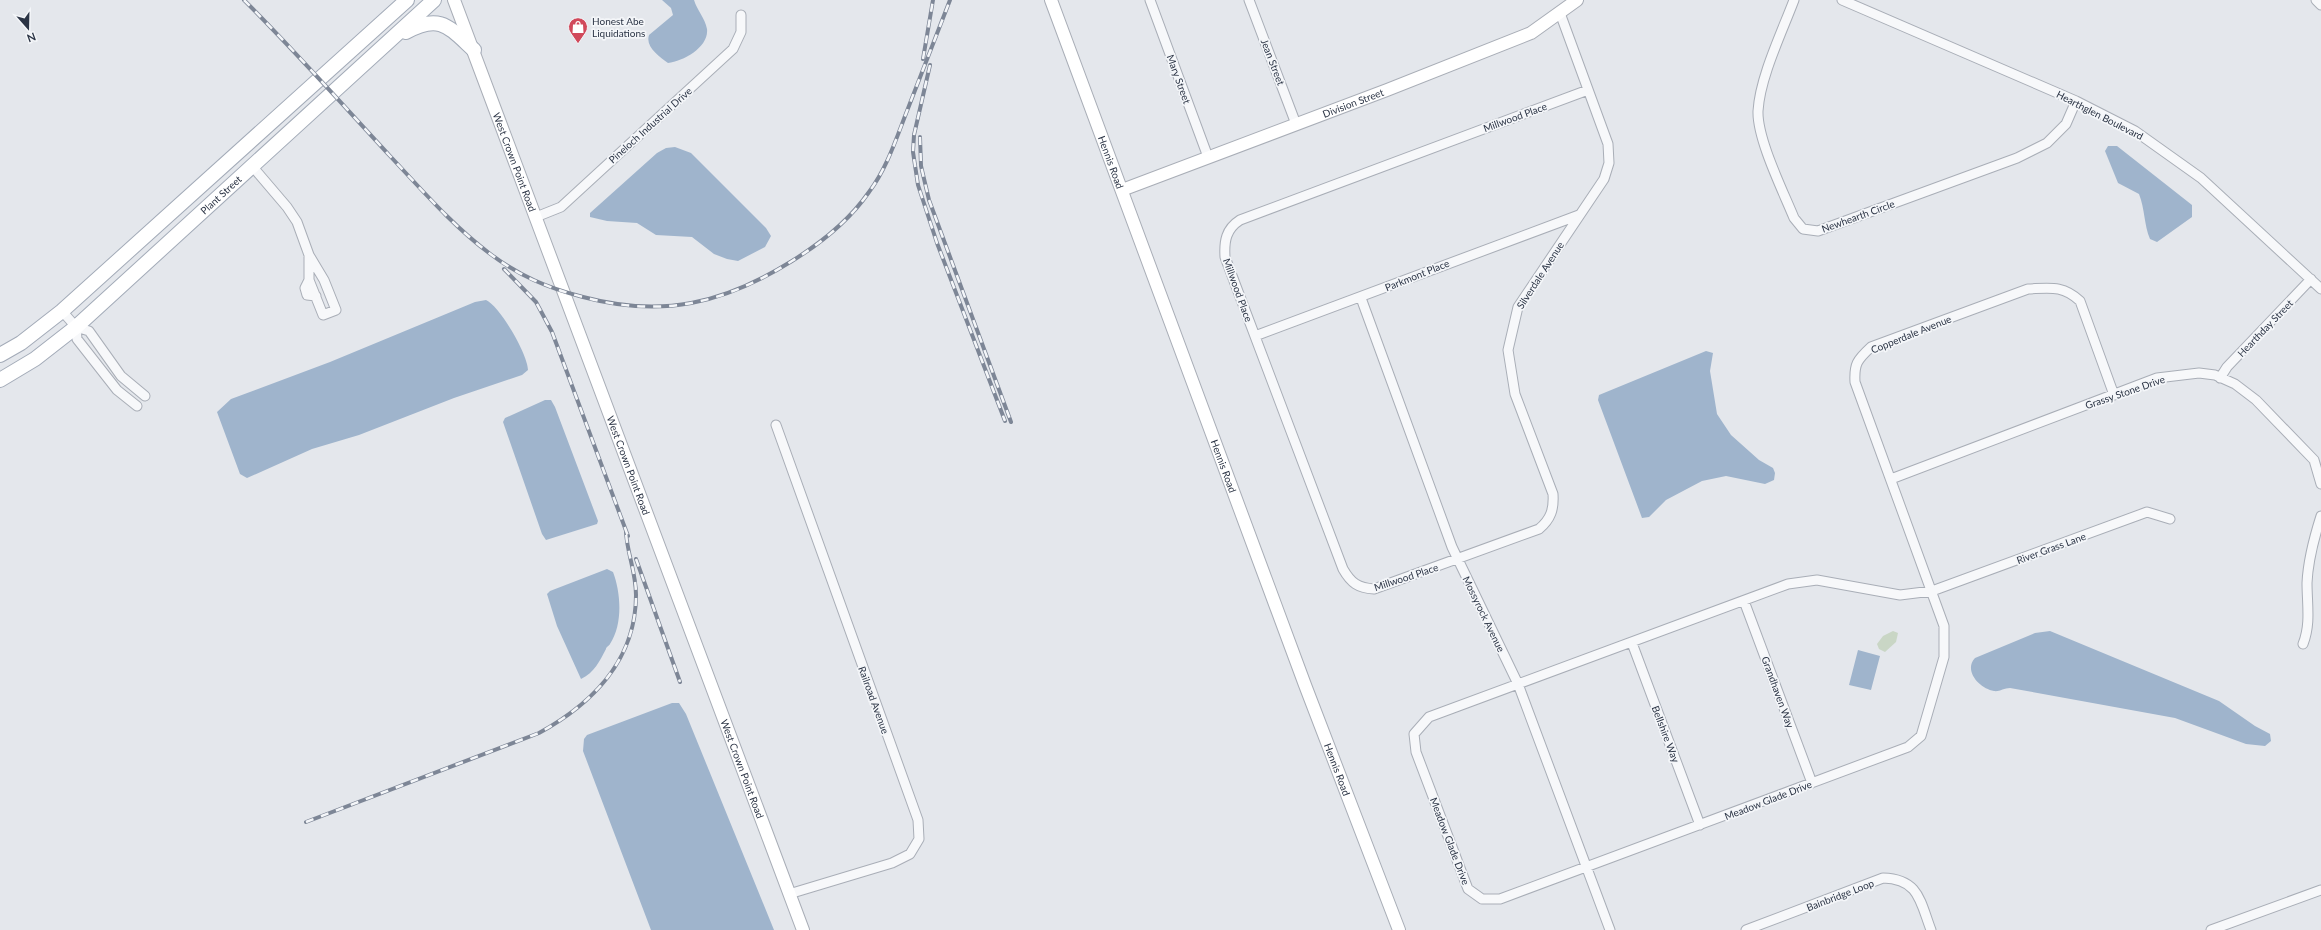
<svg xmlns="http://www.w3.org/2000/svg" width="2321" height="930" font-family="Lato,sans-serif">
	<style>
		.green { fill: #c9d6c5 }
		.water { fill: #9fb4cc }
		.lines { fill: none; stroke-linecap: round; stroke-linejoin: round }
		.street-casing { stroke: #a9aeb7; stroke-width: 11 }
		.secondary-casing { stroke: #a9aeb7; stroke-width: 14 }
		.primary-casing { stroke: #a3abb8; stroke-width: 16 }
		.street { stroke: #f7f8fa; stroke-width: 9 }
		.secondary { stroke: #fff; stroke-width: 12 }
		.primary { stroke: #fff; stroke-width: 14 }
		.rail-casing { stroke: #7d8696; stroke-width: 4 }
		.rail { stroke: #f4f6f9; stroke-width: 2.5; stroke-dasharray: 8; stroke-linecap: butt }
		.labels { text-anchor: middle; stroke-width: 3.5; stroke-linejoin: round; paint-order: stroke }
		.poi-label { font-size: 10px; fill: #2b3445; stroke: #f4f6f9; text-anchor: start }
		.street-label { font-size: 10px; fill: #2b3445; stroke: #f4f6f9 }
	</style>
	<rect width="100%" height="100%" fill="#e4e7ec"/>
	<path class="green" d="M1893,631l5,2 -2,9 -11,10 -6,-3 -2,-5 6,-8z"/>
	<path class="water" d="M662,0h32c3,10 11,18 13,29 2,18 -23,32 -39,34 -9,-7 -23,-16 -19,-28l24,-20 -2,-7z
		M2108,146h9l75,59v12l-35,25 -7,-3c-6,-14 -5,-30 -11,-45l-21,-11 -13,-32z
		M675,147l16,6 75,75 5,8 -6,11 -27,14 -11,-2 -13,-5 -22,-17 -36,-2 -19,-12 -30,-2 -17,-4v-4l67,-60 9,-5z
		M486,300c14,6 42,55 42,70l-6,5 -68,23 -95,37 -47,14 -65,29 -7,-4 -23,-62 14,-13 99,-37 145,-60z
		M1706,351l7,2 -3,18 7,43 14,21 28,25 14,8 2,5 -1,7 -9,4 -39,-8 -24,5 -36,19 -17,17 -7,1 -44,-118 1,-5z
		M545,400h6l4,7 43,114 -1,3 -51,16 -4,-6 -39,-112 2,-4z
		M607,569l6,3c8,21 10,52 -3,72 -1,2 -4,3 -4,5 -7,13 -11,23 -25,30l-24,-53 -10,-32 3,-3z
		M2050,631l169,70 36,25 15,8 1,7 -6,5 -19,-2 -71,-26 -165,-30c-6,0 -11,4 -16,3 -14,-2 -31,-20 -19,-33l60,-25z
		M1858,650l22,6 -9,34 -22,-5z
		M672,703h7l7,11 88,216h-123l-68,-179 1,-12 3,-4z"/>
	<g class="lines">
		<g class="street-casing">
			<path id="street" d="M1150,0l58,157
				M1249,0l47,124
				M1794,0c-12,32 -34,77 -36,111 -1,28 25,80 36,107l9,11 15,2 199,-73 30,-15 19,-19 10,-23
				M1842,0l234,101 59,30 66,47 120,111
				M2316,0l5,5
				M1560,13l48,131 1,19 -5,16 -86,128 -10,43 7,44 38,100c1,15 -2,25 -14,35l-165,60c-16,-1 -23,-6 -31,-20l-118,-312c-1,-16 1,-28 15,-37l348,-130
				M252,166l35,41 10,15 12,33 15,25 12,30 -13,5 -14,-35v-25
				M536,217l25,-10 172,-158 8,-17v-17
				M309,280l-4,8 2,7 9,1
				M1361,298l91,249 66,137 92,246
				M62,311l14,16 13,4 32,45 24,20
				M76,327l1,12 40,51 20,16
				M1255,336l324,-121
				M2220,378l7,-11 84,-88
				M2114,395l-34,-94c-17,-16 -30,-13 -52,-12l-157,58c-14,13 -17,17 -16,35l89,244v31l-23,79 -13,11 -408,152h-18l-14,-10 -52,-137 -2,-18 15,-17 359,-133 29,-4 83,15 32,-4 215,-79 23,7
				M776,425l142,395 1,19 -9,15 -18,9 -103,31
				M1891,479l266,-101 42,-5 16,2 20,9 21,16 58,60 7,24
				M1744,601l68,182
				M1632,643l68,182
				M2303,644c8,-20 4,-40 4,-61 1,-23 7,-45 14,-67
				M1746,930l137,-52c36,1 37,23 48,52
				M2211,930l110,-40"/>
		</g>
		<g class="secondary-casing">
			<g id="secondary">
				<path id="s1" d="M454,0l349,930"/>
				<path id="s2" d="M1051,0l254,685 94,245"/>
				<path id="s3" d="M1122,190l265,-100 144,-57 46,-33"/>
			</g>
		</g>
		<g class="primary-casing">
			<g id="primary">
				<path d="M406,32c34,-19 43,-5 68,18"/>
				<path d="M0,355l21,-12 41,-32 345,-311"/>
				<path id="s4" d="M0,380l35,-21 41,-32 358,-327"/>
			</g>
		</g>
		<use href="#street" class="street"/>
		<use href="#secondary" class="secondary"/>
		<use href="#primary" class="primary"/>
		<g class="rail-casing">
			<path id="rail" d="M244,0c50,50 98,104 146,156 32,34 62,69 99,97 30,23 59,35 94,44 79,21 140,7 209,-36 29,-18 57,-40 77,-69 18,-24 27,-53 38,-81 14,-37 29,-74 43,-111
				M923,59l10,-59
				M930,65l-16,70 -1,17 5,33 19,58 68,178
				M920,137l1,29 8,34 82,222
				M504,269l32,33 16,30 76,204
				M636,559l44,123
				M306,822l233,-89c53,-29 97,-73 97,-138 0,-23 -9,-42 -10,-63"/>
		</g>
		<use href="#rail" class="rail"/>
	</g>
	<defs>
		<g id="shop-pin" transform="scale(1)"><path d="M0 17L-7.5 6A9.5 9.5 0 1 1 7.5 6Z" fill="#d1495b" stroke="#f4f6f9"/><path d="M-5-2.5h2.3a2.7 3.5 0 0 1 5.4 0H5L5.5 6h-11ZM-1.5-2.5h3a1.5 2.3 0 0 0-3 0Z" fill="#fff"/></g>
	</defs>
	<g fill-rule="evenodd">
		<use href="#shop-pin" x="578" y="27"/>
	</g>
	<g class="labels">
		<g class="poi-label">
			<text x="592" y="25">Honest Abe<tspan x="592" dy="12">Liquidations</tspan></text>
		</g>
		<g class="street-label">
			<text transform="translate(1273 62) rotate(69)" y="4">Jean Street</text>
			<text transform="translate(1179 79) rotate(70)" y="4">Mary Street</text>
			<text dy="4" stroke="none"><textPath href="#s3" startOffset="247">Division Street</textPath></text>
			<text transform="translate(2100 115) rotate(27)" y="4">Hearthglen Boulevard</text>
			<text transform="translate(1515 117) rotate(-20)" y="4">Millwood Place</text>
			<text transform="translate(650 125) rotate(-42)" y="4">Pineloch Industrial Drive</text>
			<text dy="4" stroke="none"><textPath href="#s1" startOffset="173">West Crown Point Road</textPath></text>
			<text dy="4" stroke="none"><textPath href="#s2" startOffset="173">Hennis Road</textPath></text>
			<text dy="4" stroke="none"><textPath href="#s4" startOffset="289">Plant Street</textPath></text>
			<text transform="translate(1858 216) rotate(-20)" y="4">Newhearth Circle</text>
			<text transform="translate(1417 275) rotate(-22)" y="4">Parkmont Place</text>
			<text transform="translate(1540 275) rotate(-57)" y="4">Silverdale Avenue</text>
			<text transform="translate(1238 290) rotate(70)" y="4">Millwood Place</text>
			<text transform="translate(2265 328) rotate(-46)" y="4">Hearthday Street</text>
			<text transform="translate(1911 334) rotate(-22)" y="4">Copperdale Avenue</text>
			<text transform="translate(2125 392) rotate(-19)" y="4">Grassy Stone Drive</text>
			<text dy="4" stroke="none"><textPath href="#s1" startOffset="497">West Crown Point Road</textPath></text>
			<text dy="4" stroke="none"><textPath href="#s2" startOffset="497">Hennis Road</textPath></text>
			<text transform="translate(2051 548) rotate(-20)" y="4">River Grass Lane</text>
			<text transform="translate(1406 577) rotate(-18)" y="4">Millwood Place</text>
			<text transform="translate(1484 614) rotate(64)" y="4">Mossyrock Avenue</text>
			<text transform="translate(1778 692) rotate(70)" y="4">Grandhaven Way</text>
			<text transform="translate(874 700) rotate(70)" y="4">Railroad Avenue</text>
			<text transform="translate(1666 734) rotate(69)" y="4">Bellshire Way</text>
			<text dy="4" stroke="none"><textPath href="#s1" startOffset="821">West Crown Point Road</textPath></text>
			<text dy="4" stroke="none"><textPath href="#s2" startOffset="821">Hennis Road</textPath></text>
			<text transform="translate(1768 800) rotate(-21)" y="4">Meadow Glade Drive</text>
			<text transform="translate(1450 841) rotate(69)" y="4">Meadow Glade Drive</text>
			<text transform="translate(1840 895) rotate(-21)" y="4">Bainbridge Loop</text>
		</g>
	</g>
	<g transform="translate(28 28) rotate(160)" stroke="#f4f6f9" stroke-width="3" paint-order="stroke">
	<path d="M0-3L7 15L0 10L-7 15Z" fill="#2b3445"/>
	<text y="-6" font-size="11" font-weight="bold" text-anchor="middle" fill="#2b3445">N</text>
	</g>
</svg>
